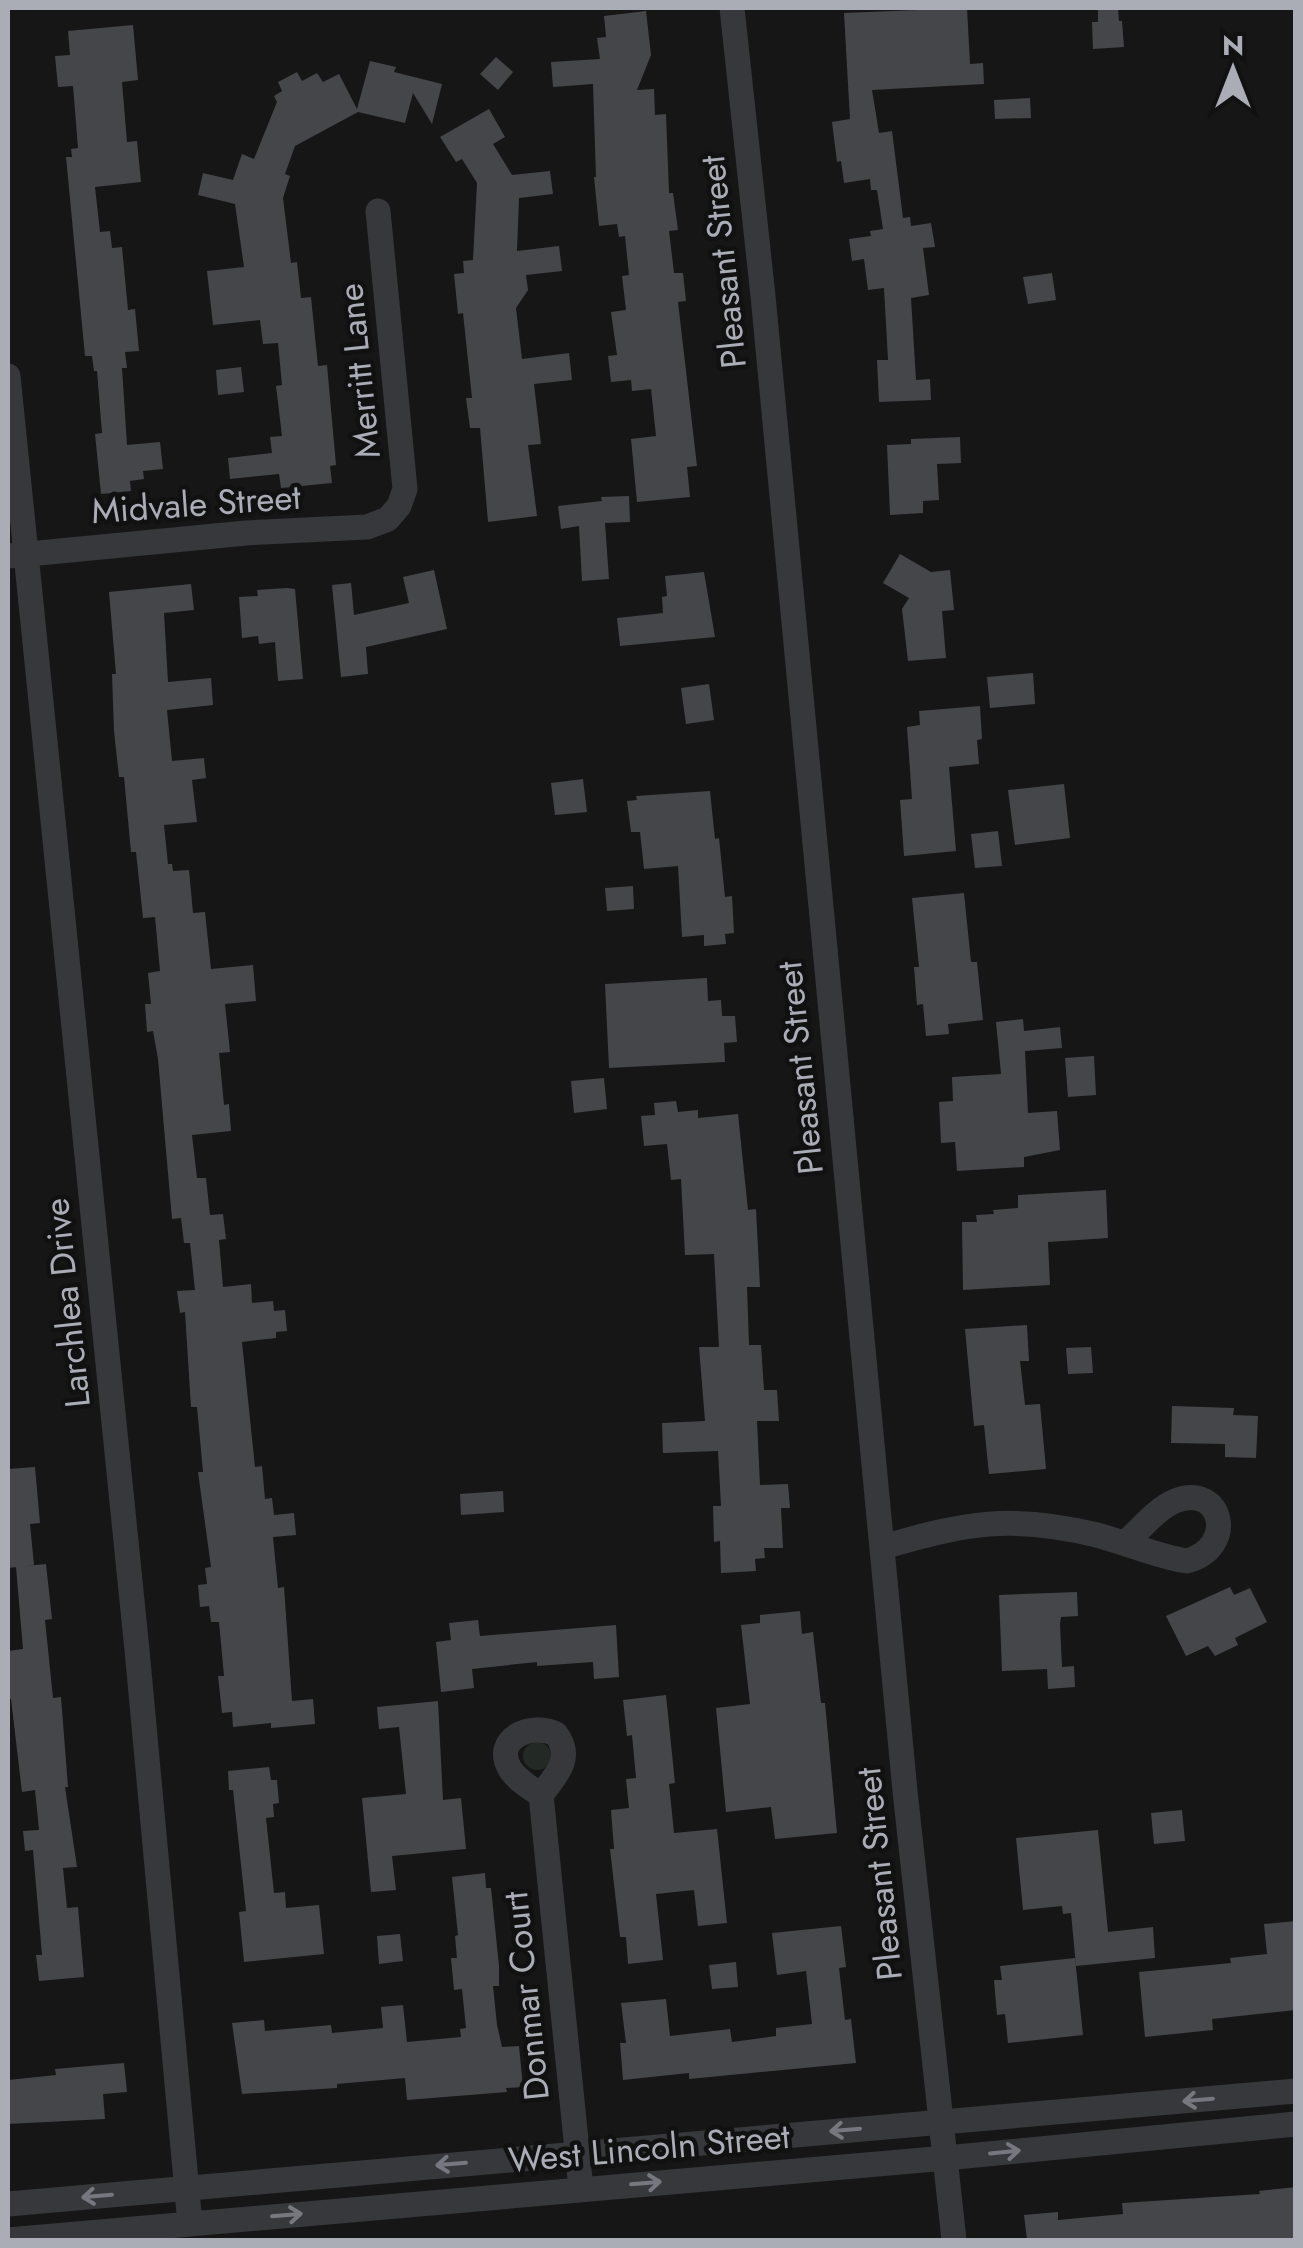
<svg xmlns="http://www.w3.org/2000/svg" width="1303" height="2248" font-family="Jost,sans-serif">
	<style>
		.green { fill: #232924 }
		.building { fill: #45464a }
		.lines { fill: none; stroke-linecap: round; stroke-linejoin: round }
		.minor { stroke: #37383c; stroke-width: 25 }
		.oneway { stroke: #76787f }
		.labels { text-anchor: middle; stroke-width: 9; stroke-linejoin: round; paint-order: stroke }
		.street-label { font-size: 35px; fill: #aaacb6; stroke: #111112 }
	</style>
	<rect width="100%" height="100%" fill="#161617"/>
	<path class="green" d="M523 1756a14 14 0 1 1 28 0a14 14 0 1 1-28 0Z"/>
	<path class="building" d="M967,8l3,56 13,-1 1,21 -112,6 7,43 13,-2 11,87 7,-1 1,9 20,-3 4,24 -12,1 6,47 -18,3 5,82 14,-1 1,21 -52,2 -2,-42h11l-4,-72 -16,2 -4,-31 -12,2 -3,-22 22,-3 -1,-5 13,-2 -6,-39h-6l-1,-11 -26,4 -3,-22 -4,1 -5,-40 18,-3 -6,-106z
		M1098,8h20l1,13h3l2,26 -31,2 -1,-27h6z
		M646,11l5,44 -14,35 17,-1 1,26 11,-1 3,79h4l5,37 -9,1 5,42h9l3,28 -8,1 19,164 -10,1 3,30 -53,5 -6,-63 25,-3 -5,-47 -19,2 -1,-11 -20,2 -3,-26 9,-1 -6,-43 15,-2 -4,-34 7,-1 -4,-39 -6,1 -2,-13 -18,2 -5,-49h2l-3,-93 -40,3 -2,-25 49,-3 -3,-21 9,-1 -2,-21z
		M133,25l5,55 -16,2 5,60 10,-1 4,41 -46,5 5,45 10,-1 2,17 10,-1 6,63 7,-1 4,42 -14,1 2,16h-5l5,77 33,-3 3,27 -20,2 1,8 -14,2 1,10 -30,3 -6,-60 7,-1 -5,-62h-3l-2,-15h-7l-19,-199h6l-1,-8 7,-1 -5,-62 -15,1 -3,-31 15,-1 -2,-24z
		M496,57l17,15 -15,18 -18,-16z
		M370,61l26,6 -2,5 48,12 -10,40 -19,-31 -8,30 -47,-11 -63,34 -10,28 5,2 -7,22 8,65 6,-1 4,36 10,-1 7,69 9,-1 9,100 -6,1 2,17 -51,5 -2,-14 -49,5 -2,-21 44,-5 -2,-16 12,-1 -6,-50 6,-1 -4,-42 -15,1 -3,-24 -47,5 -6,-54 37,-4 -9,-63 -37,-9 5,-22 30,7 9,-26 12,5 23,-57 -3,-6 8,-5 -4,-9 19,-10 5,9 15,-8 6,9 16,-8 18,35z
		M1030,98l1,20 -36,1 -1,-19z
		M489,109l16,28 -12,7 19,31 38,-4 3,23 -34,4 -2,53 42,-5 3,25 -36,4 2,15 -12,18 6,51 47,-6 3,27 -38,4 7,60 -13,1 9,71 -49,6 -8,-94h-10l-4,-30h6l-9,-85 -5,1 -4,-40 10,-1 -1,-12 10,-1 4,-77 -15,-24 -6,3 -16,-25z
		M1052,273l4,27 -28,4 -5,-27z
		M241,367l3,25 -26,3 -2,-25z
		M960,437l1,26 -24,1 2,36 -16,1v12l-33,2 -3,-70 24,-1v-5z
		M629,496l1,26 -25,1 4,56 -27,2 -3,-55 -18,3 -3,-23 44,-5 -1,-4z
		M900,554l31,18 19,-2 4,40 -12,1 4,47 -38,3 -6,-52 7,-11 -26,-15z
		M434,570l13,59 -81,18 2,27 -27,3 -9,-92 19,-2 3,32 55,-12 -6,-26z
		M704,572l11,65 -95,9 -3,-28 46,-5 -1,-16 5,-1 -2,-20z
		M191,584l3,26 -30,3 4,69 43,-4 2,27 -46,5 5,51 32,-3 2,20 -14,2 5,42 -33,3 4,39h4l1,7 16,-1 4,43 12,-1 6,57 42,-4 3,36 -31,3 5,48 -11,1 5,52 5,-1 2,27 -39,4 5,43h9l4,37 13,-1 3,25 -7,1 4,47 28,-3 1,19 21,-2 1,10 11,-1 2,21 -11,1v6l-34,4 13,125 7,-1 3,33 7,-1 2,17 20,-2 2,22 -23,2 5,51 6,-1 8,114 21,-2 2,25 -44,4v-5l-38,4 -1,-15 -10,1 -4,-37h6l-5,-54h-8l-2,-16 -9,1 -2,-22 9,-1 -2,-16 6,-1 -13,-95h5l-6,-65h-6l-6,-95 -5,1 -3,-22 18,-1 -5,-47h-6l-3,-25 -9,1 -14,-160 -5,-28 -6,1 -2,-28h6l-3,-31 12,-2 -5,-54 -12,1 -7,-66h-5l-7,-75h-5l-5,-46 -2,-57h4l-7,-82z
		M287,588l8,1 8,90 -25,2 -3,-39 -16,2 -1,-8 -16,2 -3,-41 19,-1 -1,-6z
		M1033,673l2,31 -45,4 -3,-31z
		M709,684l5,36 -28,4 -5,-36z
		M980,706l2,33 -5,1 2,24 -30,3 7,84 -52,5 -4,-56 12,-1 -5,-72 13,-2 -1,-14z
		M583,779l4,33 -32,3 -4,-32z
		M1064,784l6,54 -55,7 -7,-55z
		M710,791l5,48 4,-1 6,59 7,-1 2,37 -9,1 1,10 -22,2v-11l-22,2 -4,-71 -34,3 -4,-37h-9l-4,-31 10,-1 -1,-4z
		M998,831l4,35 -27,2 -4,-34z
		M633,886l1,23 -27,2 -2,-23z
		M964,893l7,69h6l6,58 -35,4 1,10 -23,2 -3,-32 -6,1 -3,-38h5l-7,-69z
		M707,978l1,23 13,-1 1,16h13l2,26 -13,1 1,19 -116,6 -4,-84z
		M1023,1019l1,12 36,-4 2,21 -37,3 3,62 29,-2 3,39 -36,7v10l-67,4 -2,-29 -14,1 -2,-41 14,-1 -1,-24 49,-3 -5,-52z
		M1094,1056l2,39 -28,2 -3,-39z
		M604,1078l3,31 -33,4 -3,-32z
		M676,1101l2,11 20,-2v8l40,-4 10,96 8,-1 4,78h-13l2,58h12l3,45h13l2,31h-22l3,64 28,-1 2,24h-9l2,40h-19l1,10 -10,1 1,12 -35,2 -1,-32 -6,1 -1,-36h8l-3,-55 -55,2 -1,-30 43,-2 -6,-74h20l-5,-93 -29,1 -4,-76 -10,1 -4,-36 -23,2 -3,-30 14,-1 -1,-12z
		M1106,1190l2,48 -60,4 2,43 -87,5 -1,-68h15l-1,-7 18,-1 -1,-4 25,-2v-13z
		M1027,1325l2,36h-9l5,44 15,-1 6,65 -57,5 -5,-49 -10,1 -9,-97z
		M1091,1347l2,26 -25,1 -2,-26z
		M1172,1406l62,2 -1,7 25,1 -2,42 -31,-1v-13l-54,-1z
		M35,1467l5,56 -10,1 4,41 -26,3v-99z
		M503,1491l1,21 -43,3 -1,-21z
		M46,1564l6,55 -7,1 8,78 8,-1 7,90h-3l12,80 -14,1 4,40 11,-1 6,70 -45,4 -3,-26h6l-9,-105 -8,1 -2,-20 16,-1 -4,-40 -13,2 -11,-93h-3v-48l15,-2 -7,-82z
		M1230,1587l4,8 16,-7 17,34 -32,16 3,7 -23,11 -7,-10 -22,10 -20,-40z
		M1077,1592l1,24 -17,1 -1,7 2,43 12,-1 1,21 -27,2 -1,-20 -45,2 -3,-76z
		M800,1611l2,23 11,-2 8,71h4l12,130 -62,6 -4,-32 -45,5 -10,-104 34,-4 -9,-79 19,-2v-8z
		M478,1620l2,16 136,-11 3,52 -25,2 -1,-17 -56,4v-4l-65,7 2,19 -33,4 -5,-50 15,-2 -2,-17z
		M666,1695l9,88 -6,1 5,49 43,-4 10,94 -29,3 -4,-36 -38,4 7,66 -35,4 -2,-27h-6l-10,-88h4l-3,-39 18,-2 -3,-29 10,-1 -4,-43 -5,1 -4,-36z
		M438,1701l5,99 18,-2 5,51 -74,7 4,34 -25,2 -9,-94 44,-4 -7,-67 -20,2 -2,-22z
		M269,1767l2,13h6l2,23 -6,1 1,13 -8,1 8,75 11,-1 1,16 33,-3 5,49 -80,8 -5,-50 7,-1 -13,-121h-4l-1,-19z
		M1182,1810l3,31 -31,3 -3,-31z
		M1098,1830l10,102 45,-5 2,31 -79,8 -5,-53 -8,1 -1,-8 -39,4 -7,-72z
		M485,1873l1,15h5l8,78v20h-6l4,39 5,22 17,-1 4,41 -17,1 1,4 -100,8 -2,-22 -68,6v4l-95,6 -10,-71 32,-3 1,11 66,-6 1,8 51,-5 -2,-21 22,-2 4,37 54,-5 -1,-8 6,-1 -4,-39 -8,1 -3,-32h6l-2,-22 3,-1 -6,-58z
		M1296,1921v89l-84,9 1,11 -68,7 -6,-65 92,-9 -1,-5 37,-4 -3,-30z
		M841,1926l5,41 -7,1 6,52 6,-1 5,44 -167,16v-6l-66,7 -3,-37h6l-5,-40 45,-4 4,37 60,-7 2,13 44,-6v-8l36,-4 -6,-53 -29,4 -5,-42z
		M400,1934l3,27 -24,3 -2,-28z
		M1075,1958l8,77 -75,8 -3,-29 -8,1 -3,-35h8l-2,-14z
		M736,1962l2,25 -26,2 -3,-24z
		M124,2063l3,29 -24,2 2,25 -97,5v-44l48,-5 -1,-6z
		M1296,2187v53h-269l-3,-25 34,-3v8l65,-6 -1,-11 138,-9 -1,-3z"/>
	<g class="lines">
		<path class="minor" d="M732,8l31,288 142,1495 49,449
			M8,376l129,1274 53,574
			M8,556l238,-23 121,-6 21,-8 11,-13 6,-17 -27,-278
			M883,1547c83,-24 128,-33 214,-12 30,8 59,21 90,26 51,-14 35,-79 -12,-60 -19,8 -35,29 -50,42
			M541,1795c-11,-7 -24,-15 -31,-26 -18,-31 22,-47 46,-35 18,24 0,41 -15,61l40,394
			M8,2204l1288,-113
			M8,2240l938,-82 350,-34"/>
	</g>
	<defs><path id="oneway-shaft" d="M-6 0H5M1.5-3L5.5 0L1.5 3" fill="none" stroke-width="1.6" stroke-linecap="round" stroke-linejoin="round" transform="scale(2.5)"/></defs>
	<g class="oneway">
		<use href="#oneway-shaft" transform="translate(1198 2100) rotate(175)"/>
		<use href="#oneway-shaft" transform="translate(845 2130) rotate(175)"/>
		<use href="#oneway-shaft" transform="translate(1005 2152) rotate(-6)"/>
		<use href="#oneway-shaft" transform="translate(451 2164) rotate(175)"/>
		<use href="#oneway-shaft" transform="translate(646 2183) rotate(-5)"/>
		<use href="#oneway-shaft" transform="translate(97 2196) rotate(175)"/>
		<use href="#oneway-shaft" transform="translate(287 2215) rotate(-5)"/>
	</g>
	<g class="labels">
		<g class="street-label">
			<text transform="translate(723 262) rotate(-96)" y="12">Pleasant Street</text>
			<text transform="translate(359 371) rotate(-96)" y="12">Merritt Lane</text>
			<text transform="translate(196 504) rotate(-4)" y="12">Midvale Street</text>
			<text transform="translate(800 1068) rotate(-96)" y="12">Pleasant Street</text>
			<text transform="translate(67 1303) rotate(-96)" y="12">Larchlea Drive</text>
			<text transform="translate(879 1874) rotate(-96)" y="12">Pleasant Street</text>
			<text transform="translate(526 1996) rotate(-96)" y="12">Donmar Court</text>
			<text transform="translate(649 2148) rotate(-5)" y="12">West Lincoln Street</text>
		</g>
	</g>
	<rect width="1303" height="2248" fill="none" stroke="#aaacb6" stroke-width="20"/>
	<g transform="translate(1233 70)" stroke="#111112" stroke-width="8" paint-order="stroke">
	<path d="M0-8L18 38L0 25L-18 38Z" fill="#aaacb6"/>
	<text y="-15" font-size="28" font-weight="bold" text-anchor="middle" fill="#aaacb6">N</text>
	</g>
</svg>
